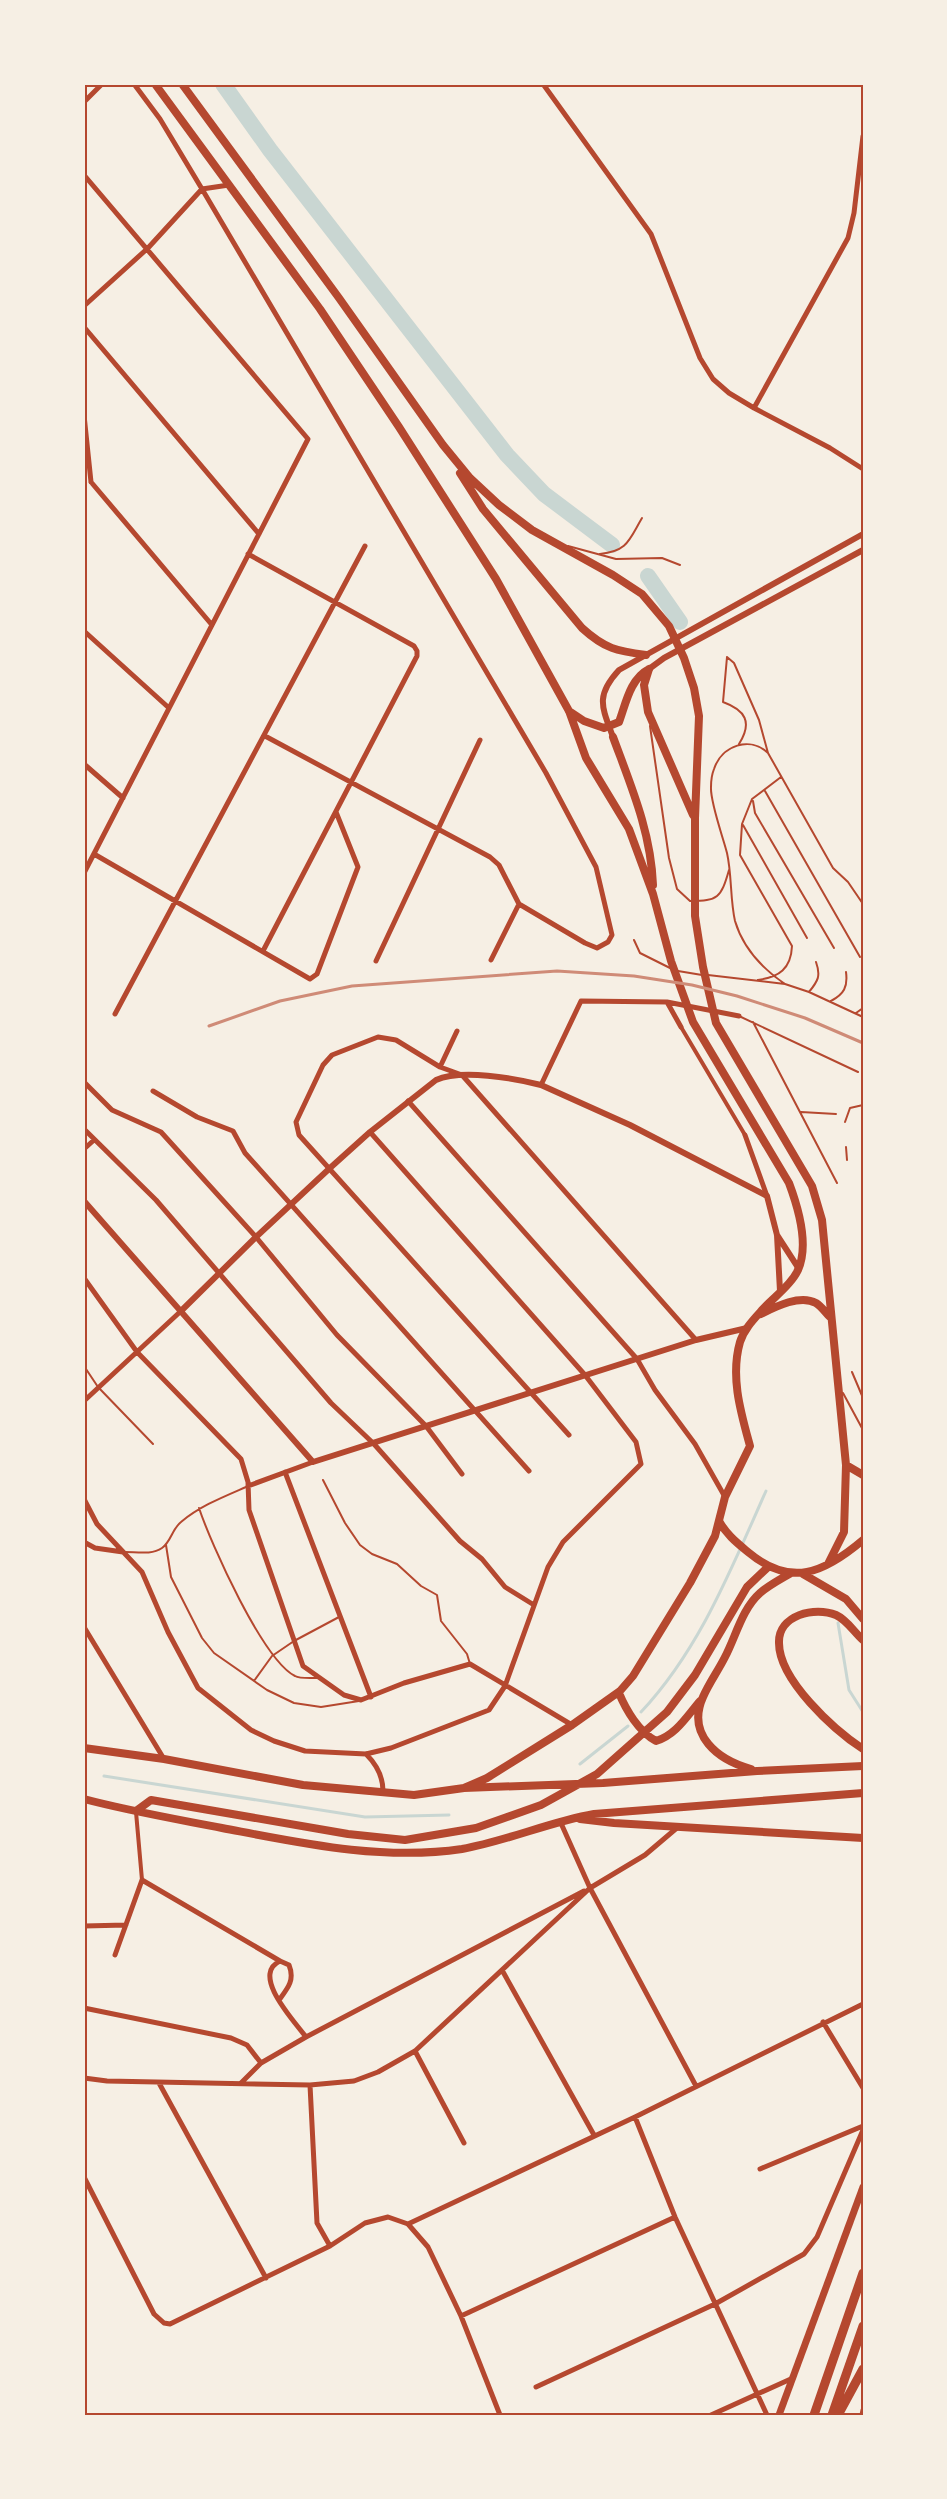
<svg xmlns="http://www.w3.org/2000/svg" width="947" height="2499" font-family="Arial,sans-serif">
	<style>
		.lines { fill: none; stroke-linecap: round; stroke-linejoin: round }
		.stream { stroke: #c9d6d2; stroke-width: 3 }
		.river { stroke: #c9d6d2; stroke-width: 16 }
		.service { stroke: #b5482f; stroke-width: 2 }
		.pedestrian { stroke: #b5482f; stroke-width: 4 }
		.minor { stroke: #b5482f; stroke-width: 5 }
		.tertiary { stroke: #b5482f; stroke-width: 6 }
		.secondary { stroke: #b5482f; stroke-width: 7 }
		.trunk { stroke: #b5482f; stroke-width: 8 }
		.motorway { stroke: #b5482f; stroke-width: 9 }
		.rail { stroke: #cf8b77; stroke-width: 3 }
		.neatline { fill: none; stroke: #b5482f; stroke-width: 2 }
	</style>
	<rect width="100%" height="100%" fill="#f6efe4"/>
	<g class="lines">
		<path class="stream" d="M838,1623l11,67 14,22
			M641,1712c59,-63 90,-143 125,-221
			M580,1764l48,-38
			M104,1776l261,41 84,-2"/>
		<path class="river" d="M223,84l47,66 237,305 37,39 68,51
			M648,576l32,46"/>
		<path class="service" d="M568,546l48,13 46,-1 18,7
			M600,554c28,-3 29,-14 42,-36
			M727,657l7,6 25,57 9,33 65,115 15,14 15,22
			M727,657l-4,45c22,8 30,20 16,42
			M650,726l19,132 8,31 13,12c28,0 31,-3 39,-31
			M768,753c-18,-17 -46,-8 -54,16 -2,5 -3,12 -3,18 -1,15 12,50 16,66 5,22 3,46 8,68 8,27 28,48 50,63
			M765,791l95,166
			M753,801l2,12 79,135
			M743,825l64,113
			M634,940l6,13 30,15
			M678,971l24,4
			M708,975l77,9 24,8 54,25
			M758,980c21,-3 33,-11 34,-34l-52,-91 2,-31 10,-25 29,-22
			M809,992c9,-11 12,-16 7,-30
			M831,1001c13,-7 17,-14 15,-29
			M856,1013l7,-5
			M739,1016l119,56
			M753,1022l84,161
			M801,1112l35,2
			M845,1122l5,-14 13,-3
			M846,1147l1,13
			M84,1366l14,21 55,57
			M852,1372l11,26
			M843,1393l20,37
			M323,1480l22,43 15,22 12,9 25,10 24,22 16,9 4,26 26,33 3,10
			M199,1508c12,36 64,152 96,168 5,3 16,2 23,2
			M166,1545l5,32 31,61 12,15 53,37 27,13 27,4 38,-6
			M125,1552c12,0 27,3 37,-4 9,-6 10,-19 19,-26 19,-16 42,-25 65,-35
			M254,1681l18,-25 22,-15 45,-24"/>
		<path class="pedestrian" d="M681,1027l64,108
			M136,1812l6,68"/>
		<path class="minor" d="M134,84l26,35 42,70 344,584 50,94 16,68 -4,7 -11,6 -12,-5 -66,-39 -20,-39 -9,-8 -225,-121
			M543,84l108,150 49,124 13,21 16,14 25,15 76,40 33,21
			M84,102l18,-18
			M84,175l224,264 -224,434
			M84,306l64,-58 54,-59 27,-4
			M84,327l175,207
			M754,408l94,-170 6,-25 9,-77
			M84,415l7,67
			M91,482l121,143
			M248,554l166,92 3,5v5l-154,295
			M84,631l85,77
			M84,764l39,34
			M94,854l216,125 7,-5 41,-107 -22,-55
			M491,960l28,-56
			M376,961l104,-221
			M667,1002l14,25
			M115,1014l250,-468
			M440,1067l17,-36
			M84,1082l28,28 49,22 95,105 81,98 89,91 36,48
			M541,1085l40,-84 86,1 72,14
			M153,1091l44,26 36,14 12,22 284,318
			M408,1101l229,258 18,31 40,54 30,53
			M84,1129l72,71 175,203 43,41 86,97 22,18 23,28 29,18
			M745,1135l22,61
			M84,1149l10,-9
			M84,1278l53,74 104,107 7,23 1,28 54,156 41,29 17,5 43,-17 66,-19 102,61
			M84,1401l97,-90
			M569,1435l-270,-300 -3,-13 27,-57 9,-10 46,-18 18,3 44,27 22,8 234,265
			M285,1472l86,225
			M248,1486l65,-24
			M84,1499l13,25 45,48 26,60 30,56 53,42 23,11 31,10 61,3 25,-6 98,-38 16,-24 43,-119 15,-25 78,-78 -5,-22 -51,-67 -215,-243
			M84,1542l11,6 28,4
			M84,1627l80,132
			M366,1754c10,10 17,23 17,37
			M560,1821l30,67 106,198
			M84,1926l42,-1
			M115,1955l27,-75 138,81
			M502,1970l92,165
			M279,2000c9,-12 16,-20 10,-35l-9,-4c-30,14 15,61 26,76
			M84,2008l147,30 16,7 14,18
			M823,2022l40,66
			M415,2051l49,92
			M84,2078l23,3 203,4 44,-4 24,-9 37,-21 175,-163 55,-33 33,-28
			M159,2083l107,195
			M241,2083l20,-20 45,-26 278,-146
			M310,2085l7,138 13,23
			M635,2117l40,100 92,198
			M760,2169l103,-43
			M84,2177l70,137 10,9 6,1 160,-78 35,-23 23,-6 20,7 227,-107 228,-113
			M408,2224l20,23 33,69 39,99
			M461,2316l214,-99
			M536,2387l179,-83 89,-50 13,-17 46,-107
			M711,2415l82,-37
			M862,2415l1,-5"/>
		<path class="tertiary" d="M649,669l15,-11 199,-108
			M613,737c-11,-30 -18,-41 6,-67l244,-136
			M84,1201l229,261 383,-122 51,-12
			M777,1235l22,34
			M181,1311l75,-74 74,-69 40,-36 66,-52c25,-11 78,-2 105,5l89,40 137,71 10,39 3,56"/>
		<path class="secondary" d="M779,2415l84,-228"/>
		<path class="trunk" d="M155,84l165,225 79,118 97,152 73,132 17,47 43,71 24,65 18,67 22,61 96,161c9,24 21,64 8,89 -7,14 -23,25 -34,37 -9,10 -19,20 -23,33 -10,35 1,71 10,104l-25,51 -10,39 -25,47 -57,93 -13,15 -48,34 -85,53 -23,10
			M182,84l157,214 104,147 27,33 29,27 33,25 81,45 29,19 27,32 15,32 10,30 5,28 -4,102v98l8,51 13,56 96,163 10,34 24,245 17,10
			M460,473l23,36 99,119c23,21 35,23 64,27
			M649,669l-5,16 4,27 45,103
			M569,711l15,10 20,7 15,-6c7,-19 11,-43 30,-53
			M613,737c18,49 38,95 40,148
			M761,1314c14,-7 39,-20 55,-11 5,3 10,10 14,14
			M719,1521c8,14 17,21 29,31 43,36 76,21 115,-12
			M828,1564l16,-32 2,-67
			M803,1574l43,25 17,20
			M863,1640c-9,-8 -16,-20 -27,-25 -21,-9 -58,0 -57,28 0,37 55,87 84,106
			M619,1693c7,17 20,39 37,48 20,-6 31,-25 44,-40
			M84,1748l80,11 139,26 111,10 50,-7 139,-5 154,-12 106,-5
			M751,1769c-33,-9 -65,-34 -48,-72 6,-14 15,-26 22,-40 11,-21 17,-48 35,-64 9,-8 21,-14 31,-20
			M84,1799c45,12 92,20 138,29 79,15 160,33 240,21 45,-8 87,-27 132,-35l269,-21
			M136,1811l15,-11 197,34 57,6 71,-12 65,-23 56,-31 70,-62 28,-37 52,-88 21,-20
			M580,1819l34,4 249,15"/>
		<path class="motorway" d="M814,2415l49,-142
			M832,2415l31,-89
			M838,2415l25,-46"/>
		<path class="rail" d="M209,1026l71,-25 72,-15 205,-15 77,5 58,9 45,11 68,22 58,25"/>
	</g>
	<rect width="947" height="2499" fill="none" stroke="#f6efe4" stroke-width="171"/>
	<rect x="86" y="86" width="776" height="2328" class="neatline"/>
</svg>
